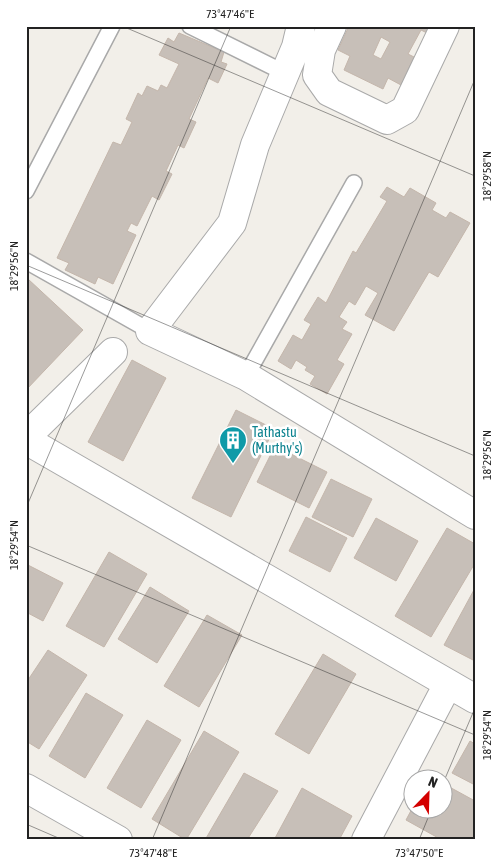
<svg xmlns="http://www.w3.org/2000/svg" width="501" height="866" font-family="'Asap Condensed',sans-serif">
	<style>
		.building { fill: #c7bfb8; stroke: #c4b6ab; fill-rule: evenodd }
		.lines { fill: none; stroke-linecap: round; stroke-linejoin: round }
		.lane-casing { stroke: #a9a9a9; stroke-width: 18 }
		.street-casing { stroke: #a9a9a9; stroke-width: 30 }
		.lane { stroke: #fff; stroke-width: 15 }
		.street { stroke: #fff; stroke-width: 28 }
		.ticks { fill: none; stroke: #222; stroke-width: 1; stroke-opacity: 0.45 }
		.labels { text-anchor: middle; stroke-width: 5; stroke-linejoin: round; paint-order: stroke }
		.culture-label { font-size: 14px; fill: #0d838f; stroke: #fff; text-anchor: start }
		.neatline { fill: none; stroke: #222; stroke-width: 2 }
		.ticks-label { font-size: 12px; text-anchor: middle; fill: #222 }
	</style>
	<rect width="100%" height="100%" fill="#f2efe9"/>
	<path class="building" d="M349,26h82l-4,7 -6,-3 -13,24 6,3 -13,28 -13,-7 -5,11 -39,-19 6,-14 -12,-6zM381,37l9,5 -9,17 -8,-4z
		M179,33l45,19 -3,10 6,2 -9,19 -10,-5 -19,41 7,3 -12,26 -6,-3 -12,26 6,3 -13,26 -7,-4 -15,30 -6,-3 -4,8 9,4 -23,49 -15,-7 -3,7 -30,-14 4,-7 -12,-5 56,-116 8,3 11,-23 -6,-3 12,-26 4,3 5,-10 11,5 3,-6 6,3 12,-24 -20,-9 9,-17 6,4z
		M387,187l17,10 6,-9 26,15 -4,7 14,8 4,-6 20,11 -32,54 -9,-5 -35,59 -29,-16 13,-22 -12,-7 -11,19 -6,-4 -10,16 8,5 -5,7 10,5 -15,26 7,4 -17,30 -17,-10 5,-8 -10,-6 2,-3 -11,-7 -5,9 -13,-8 15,-26 9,5 9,-16 -7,-4 14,-23 8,6 27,-52 3,2 31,-52 -7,-4z
		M28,279l55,51 -57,60v-109z
		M132,360l34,18 -43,83 -35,-19z
		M236,410l38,19 -43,88 -39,-19z
		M275,446l52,26 -18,36 -52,-26z
		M331,479l41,20 -19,38 -41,-20z
		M306,517l41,21 -17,34 -41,-21z
		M376,518l42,23 -22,40 -42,-23z
		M447,528l28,16v19l-44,74 -36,-21z
		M109,552l38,22 -43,73 -38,-21z
		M26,564l37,19 -20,38 -17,-9z
		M150,587l39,24 -32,52 -39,-24z
		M475,588v73l-31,-16z
		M207,615l35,20 -43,72 -35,-21z
		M48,650l39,25 -48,74 -13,-8v-58z
		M323,654l33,20 -47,80 -34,-20z
		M86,693l37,22 -38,63 -36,-22z
		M147,720l34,20 -40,68 -34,-20z
		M204,731l35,21 -53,88 -34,-21z
		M470,741l5,3v41l-23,-12z
		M244,773l34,18 -31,49h-42z
		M444,784l31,17 -1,39h-32l-36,-20 8,-15v3h30z
		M302,788l50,28 -13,24h-65z"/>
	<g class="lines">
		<g class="lane-casing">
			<path id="lane" d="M190,26l95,47
				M26,191l86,-165
				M26,261l124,70
				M246,376l108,-193"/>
		</g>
		<g class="street-casing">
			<path id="street" d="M301,26l-5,21 -41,98 -23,78 -82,108 96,45 229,139
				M332,26l-11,24 -4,25 12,17 58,28 18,-10 40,-84
				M26,437l87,-85
				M26,440l449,259
				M26,788l92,52
				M366,840l82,-156"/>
		</g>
		<use href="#lane" class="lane"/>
		<use href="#street" class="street"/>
	</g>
	<path class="ticks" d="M122,26l353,150M26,265l449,191M26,508l205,-482M26,545l449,190M444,781l31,-73M26,824l37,16M152,840l323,-761M419,840l13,-32"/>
	<defs>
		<g id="building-pin" transform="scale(1.4375)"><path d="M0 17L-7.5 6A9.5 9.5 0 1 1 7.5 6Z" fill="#0f9aa8" stroke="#fff"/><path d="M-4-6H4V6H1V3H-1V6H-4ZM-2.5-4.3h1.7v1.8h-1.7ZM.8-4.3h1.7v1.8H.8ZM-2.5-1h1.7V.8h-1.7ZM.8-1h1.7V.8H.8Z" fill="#fff"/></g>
	</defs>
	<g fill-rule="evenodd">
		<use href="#building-pin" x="233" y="440"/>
	</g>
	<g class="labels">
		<g class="culture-label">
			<text x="252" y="437">Tathastu<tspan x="252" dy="16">(Murthy's)</tspan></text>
		</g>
	</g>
	<rect width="501" height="866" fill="none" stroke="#ffffff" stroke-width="55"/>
	<g transform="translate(428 794) rotate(23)"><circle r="24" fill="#ffffff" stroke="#a7a7a7"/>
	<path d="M0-4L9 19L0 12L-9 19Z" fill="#d40000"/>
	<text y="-8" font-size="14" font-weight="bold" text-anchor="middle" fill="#222222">N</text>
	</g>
	<rect x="28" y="28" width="446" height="810" class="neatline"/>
	<g class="ticks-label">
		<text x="230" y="18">73°47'46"E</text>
		<text transform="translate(487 176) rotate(-90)" y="4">18°29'58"N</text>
		<text transform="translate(14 266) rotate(-90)" y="4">18°29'56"N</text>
		<text transform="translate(487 455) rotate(-90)" y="4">18°29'56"N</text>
		<text transform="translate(14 545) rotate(-90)" y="4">18°29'54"N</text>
		<text transform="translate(487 735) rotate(-90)" y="4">18°29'54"N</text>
		<text x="153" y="857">73°47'48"E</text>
		<text x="419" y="857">73°47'50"E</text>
	</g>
</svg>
